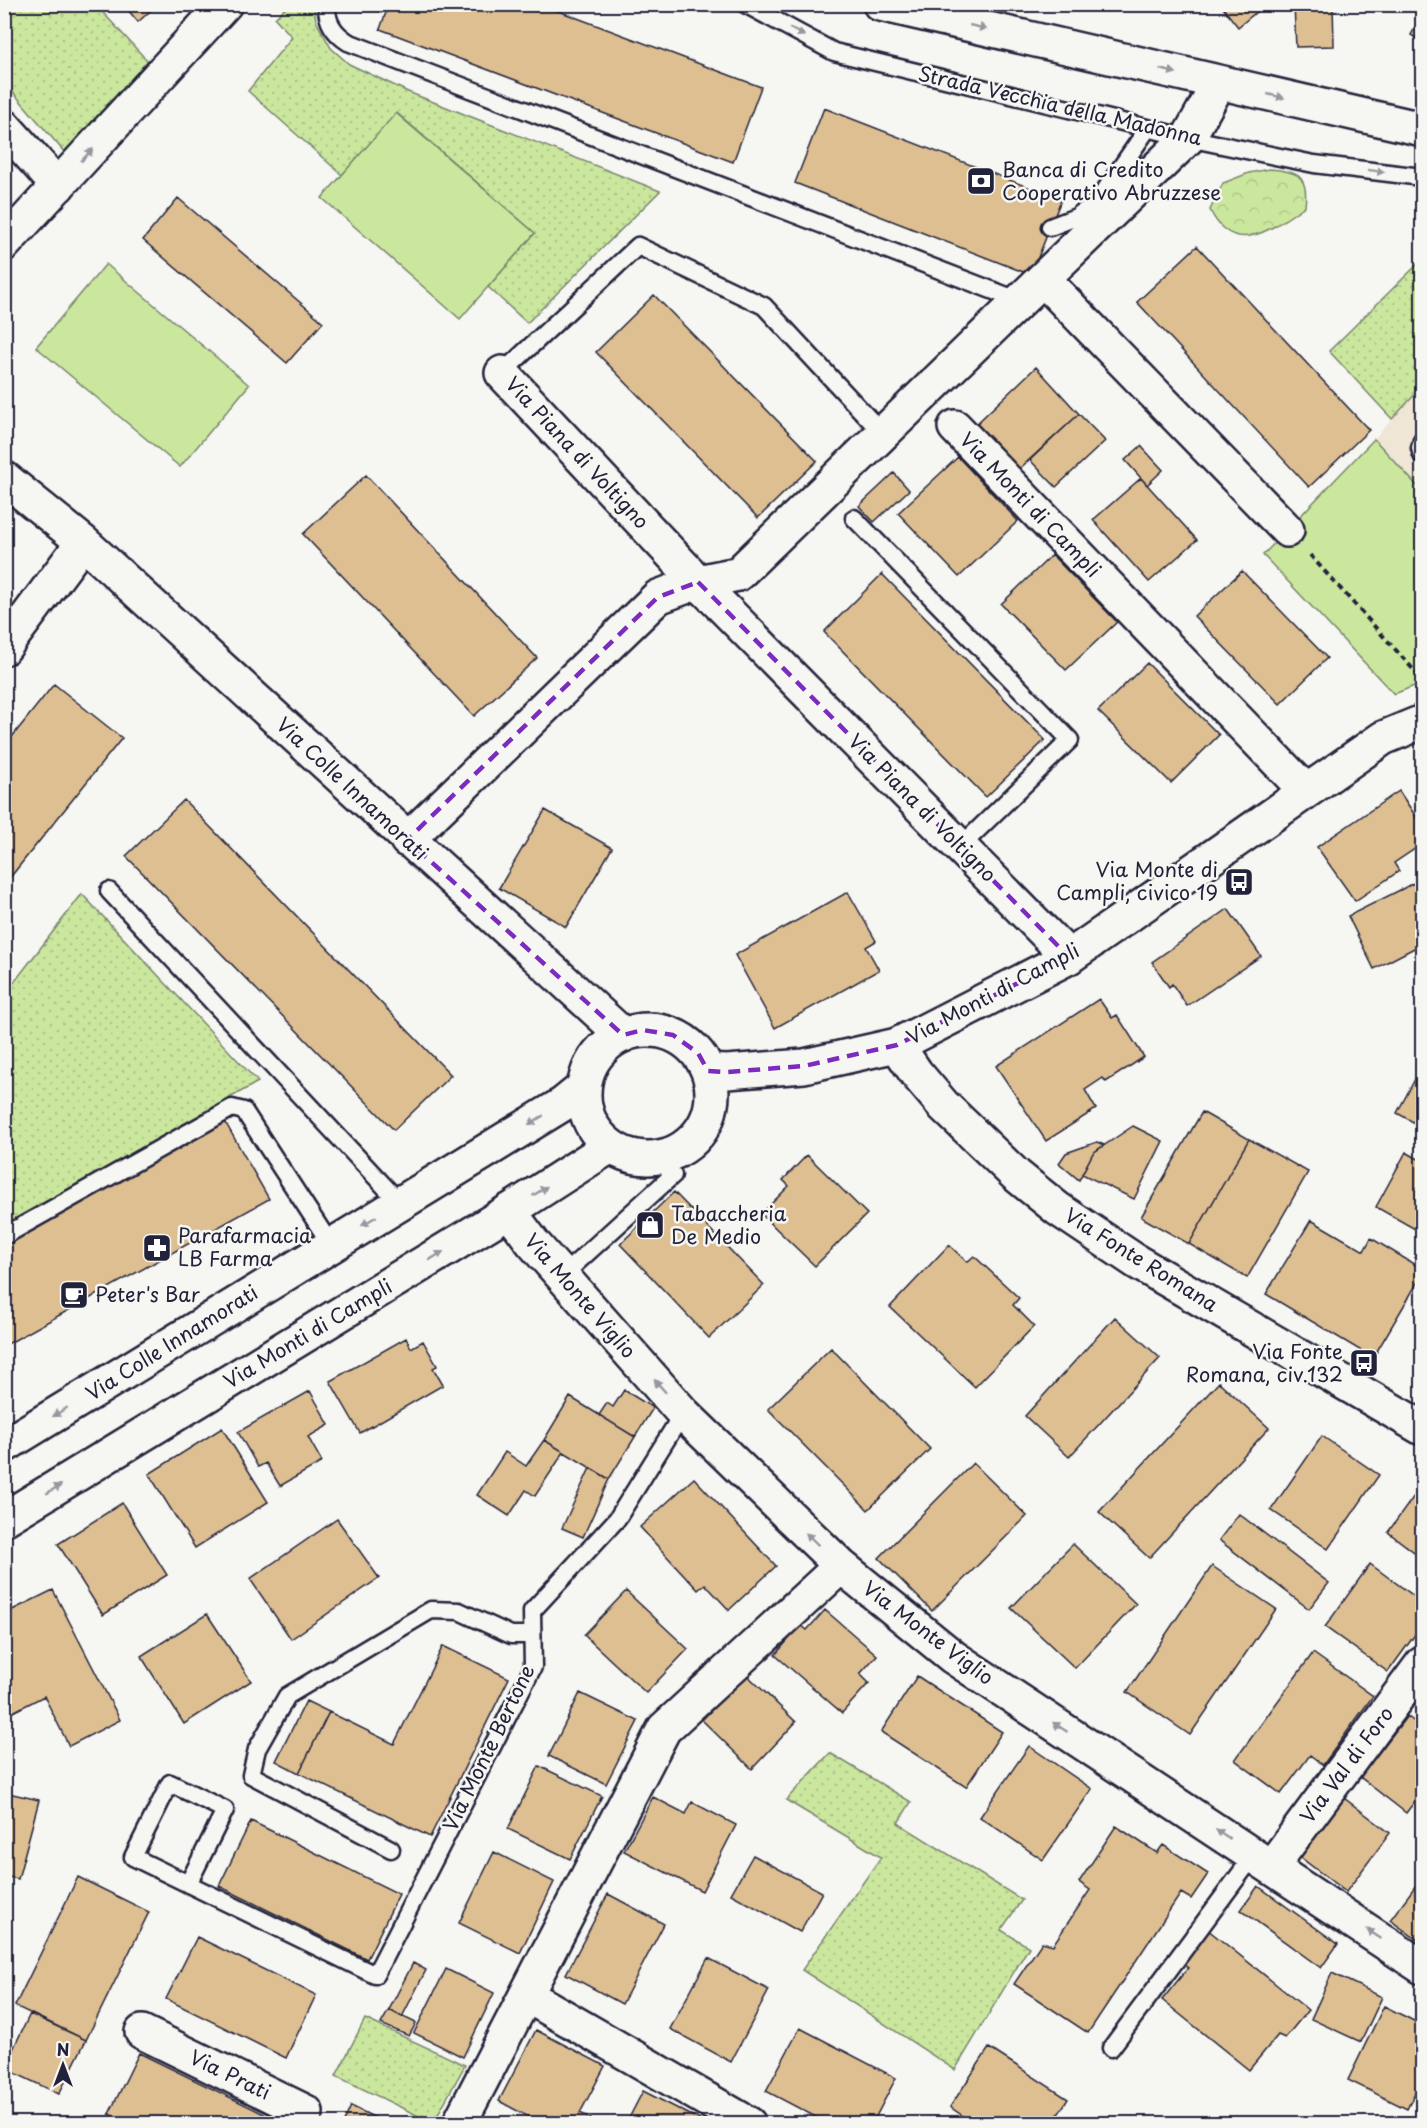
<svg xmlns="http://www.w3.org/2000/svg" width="1427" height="2128" font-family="'Playpen Sans',sans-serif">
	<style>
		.built { fill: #efe6d5 }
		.grass { fill: url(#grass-dots); stroke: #76846c; stroke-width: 1.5 }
		.forest { fill: url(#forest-crowns); stroke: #76846c; stroke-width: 1.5 }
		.park { fill: #cbe79e; stroke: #76846c; stroke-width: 1.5 }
		.building { fill: #debf92; stroke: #22223b; stroke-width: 1.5 }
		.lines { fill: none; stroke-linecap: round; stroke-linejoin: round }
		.lane-casing { stroke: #22223b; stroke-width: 21 }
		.street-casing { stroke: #22223b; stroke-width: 38 }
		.secondary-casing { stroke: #22223b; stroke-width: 38 }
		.path { stroke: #22223b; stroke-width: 4; stroke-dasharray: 6 4.5; stroke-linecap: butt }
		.lane { stroke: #f6f6f2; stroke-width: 16 }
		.street { stroke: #f6f6f2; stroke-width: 33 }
		.secondary { stroke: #f6f6f2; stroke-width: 33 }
		.oneway { fill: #9797a0 }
		.marked { fill: none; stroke: #7b2cbf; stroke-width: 4.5; stroke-dasharray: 12 8; stroke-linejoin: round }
		.labels { text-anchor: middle; stroke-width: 5; stroke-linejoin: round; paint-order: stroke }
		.street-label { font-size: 20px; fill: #22223b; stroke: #f6f6f2 }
		.poi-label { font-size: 20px; fill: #22223b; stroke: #f6f6f2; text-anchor: start }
	</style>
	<defs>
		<pattern id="grass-dots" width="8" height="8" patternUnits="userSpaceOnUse" patternTransform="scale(1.5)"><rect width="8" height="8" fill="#cbe79e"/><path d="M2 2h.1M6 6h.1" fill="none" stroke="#aec689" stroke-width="1.8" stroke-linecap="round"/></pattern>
		<pattern id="forest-crowns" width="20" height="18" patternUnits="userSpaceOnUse" patternTransform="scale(1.5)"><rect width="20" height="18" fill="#cbe79e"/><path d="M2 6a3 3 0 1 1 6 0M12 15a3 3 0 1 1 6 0" fill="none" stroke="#aec689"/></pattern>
	</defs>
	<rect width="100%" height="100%" fill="#f6f6f2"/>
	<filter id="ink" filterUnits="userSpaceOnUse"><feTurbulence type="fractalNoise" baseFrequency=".0167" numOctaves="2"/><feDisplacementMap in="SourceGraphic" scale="12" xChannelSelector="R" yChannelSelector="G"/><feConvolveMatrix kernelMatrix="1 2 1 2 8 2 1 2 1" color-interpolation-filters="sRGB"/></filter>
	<g filter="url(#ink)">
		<path class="built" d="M1422,387v104l-48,-52z"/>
		<path class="grass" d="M4,5h92l58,63 -82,93 -67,-78z
			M288,5h26l2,16 15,27 18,16 59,28 252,99 -133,132 -39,-36 47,-54 -138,-120 -55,62 -94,-84 44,-54 -17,-19z
			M1422,260v127l-30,32 -63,-68z
			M82,894l176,188 -253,143v-231z
			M830,1753l81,49 -13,21 124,77 -21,30 28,17 -74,123 -153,-100 79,-113 -95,-57z
			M365,2019l100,46 -32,58 -97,-47z"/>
		<path class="forest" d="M1269,169c28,2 40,6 36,37 -32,22 -71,54 -95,4l13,-27 26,-10z"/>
		<path class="park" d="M396,113l139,120 -75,86 -138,-121z
			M106,264l143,121 -69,82 -144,-120z
			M1374,439l48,52v192l-28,11 -131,-139z"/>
		<path class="building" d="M123,4h35l-20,18z
			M389,4h151l221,83 -28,75 -353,-133z
			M1220,4h46l-28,23z
			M1333,4l1,42 -38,1 -2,-42z
			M1422,15v27l-11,-7z
			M824,108l237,92 -30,75 -236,-92z
			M178,198l145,124 -36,41 -144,-123z
			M1197,246l172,184 -60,57 -172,-185z
			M654,295l163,166 -59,57 -162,-166z
			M1036,367l43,47 -63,58 -43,-45z
			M1079,414l26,27 -49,46 -26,-27z
			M1141,446l22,24 -16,15 -22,-25z
			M958,457l60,64 -59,56 -61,-64z
			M894,473l15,17 -35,32 -15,-16z
			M366,475l171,183 -63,58 -171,-182z
			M1141,478l56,62 -48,42 -56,-62z
			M1052,555l65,67 -51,48 -65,-66z
			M1242,571l85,87 -47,46 -86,-88z
			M882,574l163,166 -59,57 -162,-165z
			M1147,663l72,72 -48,48 -73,-72z
			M54,684l68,54 -118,147v-138z
			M1399,791l23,35v18l-28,19 5,8 -44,30 -38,-54z
			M184,800l267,275 -57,55 -268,-274z
			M545,810l67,38 -46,79 -67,-39z
			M1422,879v65l-48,25 -26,-53z
			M848,892l28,49 -10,6 13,23 -104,58 -40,-73z
			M1228,909l33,47 -74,50 -15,-22 -3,3 -17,-25z
			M1099,999l13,19 5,-3 27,42 -38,25 -3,-4 -18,12 11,19 -50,32 -50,-75z
			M1422,1066v61l-25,-14z
			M1202,1112l47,27 -60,105 -48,-27z
			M224,1120l45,79 -265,147v-104z
			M1133,1126l30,15 -29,58 -52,-25 11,-21z
			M1249,1139l59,33 -61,106 -58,-34z
			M1097,1142l7,3 -11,8 -14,27 -20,-17 7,-10z
			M1406,1152l16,9v72l-46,-26z
			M807,1155l60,59 -52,52 -54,-52 28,-28 -6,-6z
			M674,1192l90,93 -55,53 -89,-94z
			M1311,1220l53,31 7,-13 51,31v6l-49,83 -107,-64z
			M949,1245l18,17 7,-6 45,42 -6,7 21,21 -59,61 -85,-80z
			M1115,1317l45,41 -91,99 -44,-41z
			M406,1338l5,10 12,-7 14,25 -4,2 10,17 -83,48 -30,-52z
			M831,1348l99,101 -62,61 -100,-101z
			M1219,1382l50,46 -120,130 -50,-46z
			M624,1390l29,18 -18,29 -36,-22 8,-12 6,4z
			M310,1391l19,34 -21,12 14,25 -42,24 -14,-23 -8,4 -20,-35z
			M570,1397l65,40 -26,42 -65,-39z
			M222,1428l46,74 -73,46 -46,-74z
			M1322,1436l57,39 -51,74 -57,-39z
			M544,1440l20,12 -29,44 -9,-6 -17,26 -32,-21 28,-43 21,14z
			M973,1463l54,53 -95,95 -53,-53z
			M590,1468l19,11 -26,58 -21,-9z
			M694,1478l82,88 -47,44 -24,-26 -7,6 -58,-63z
			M1422,1485v73l-34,-26z
			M122,1503l45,72 -64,40 -45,-71z
			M1239,1514l90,69 -20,26 -90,-69z
			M337,1519l42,59 -88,61 -41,-60z
			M1073,1544l63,60 -61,64 -64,-60z
			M1370,1564l52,38v23l-34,47 -63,-45z
			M1212,1566l64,43 -86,126 -63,-43z
			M53,1590l67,130 -51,26 -25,-50 -33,17 -7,-11v-88z
			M626,1591l62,58 -42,44 -62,-58z
			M825,1610l52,45 -17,19 9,9 -27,30 -67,-58 26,-30 6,5z
			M207,1614l44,67 -67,43 -43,-68z
			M443,1646l66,32 -79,159 -131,-64 30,-61 65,32z
			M1313,1653l60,43 -50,69 -13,-10 -29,39 -46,-34z
			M746,1674l50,48 -44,47 -50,-49z
			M917,1676l85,56 -36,55 -85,-55z
			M580,1693l58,28 -32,63 -57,-28z
			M306,1701l23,11 -30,61 -23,-12z
			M1407,1716l15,12v64l-16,21 -46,-36z
			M1029,1746l63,43 -49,71 -63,-43z
			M539,1766l63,30 -32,63 -62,-30z
			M4,1792l35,8 -21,79 -14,-3z
			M1340,1795l50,38 -44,59 -50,-38z
			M653,1797l33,17 6,-12 44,23 -34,66 -78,-40z
			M251,1821l148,73 -32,65 -148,-73z
			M1116,1826l41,27 6,-8 45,29 -17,25 -10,-6 -93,140 -74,-49 28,-42 11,3 37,-55 -11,-8z
			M494,1852l60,30 -34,71 -61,-30z
			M753,1855l69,37 -22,40 -69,-38z
			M78,1877l71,35 -63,128 -71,-34z
			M1422,1877v66l-32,-23z
			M1258,1886l80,58 -17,24 -80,-58z
			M608,1894l56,30 -42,80 -56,-30z
			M1207,1929l101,81 -23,28 -7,-3 -29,35 -87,-70 26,-32 -8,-6z
			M197,1937l119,58 -30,63 -120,-59z
			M708,1958l61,32 -38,72 -61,-33z
			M413,1963l13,7 -24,47 -13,-7z
			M446,1969l48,24 -31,64 -49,-24z
			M1332,1973l50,24 -21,45 -50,-23z
			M1384,2006l38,19v53l-15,31 -59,-29z
			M389,2010l27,13 -7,13 -28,-12z
			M30,2014l56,26 -27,54 -55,-26z
			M800,2028l96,50 -24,46h-43l-63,-33z
			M536,2030l69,36 -25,47 11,5 -4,6h-45l-43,-23z
			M989,2048l79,51 -16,25h-77l-25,-17z
			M139,2053l125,61 -5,10h-130l-20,-10z
			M643,2091l59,30 -1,3h-75z
			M351,2106l37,18h-45z"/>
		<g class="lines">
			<g class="lane-casing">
				<path id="lane" d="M327,4c-1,18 7,29 21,38l672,259
					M745,4l89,48 354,86 126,26 108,13
					M1050,227l26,-10 21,-15 51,-74
					M502,373l136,-127 126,60 119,128
					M1422,440l-2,8 2,7
					M854,518l216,222 -110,107
					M109,891l291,312
					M4,1236l228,-128 12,3 87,134
					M562,1276l111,-101 -15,-17
					M391,1849l-140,-74 6,-26 30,-53 144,-86 28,1 52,24h21
					M188,1884l37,-74 -55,-27 -37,74 242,118 158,-308 -1,-56 85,-92 66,-106
					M1111,2048l143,-193"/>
			</g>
			<g class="street-casing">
				<path id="street" d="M4,126l54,60
					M4,244l221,-240
					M1043,279l244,251
					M502,373l196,209 371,375
					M955,427l350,363
					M4,478l79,64 540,493
					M4,648l79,-106
					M407,840l251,-243 40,-15 40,-8 450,-436 31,-55
					M509,1211l24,32 150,170 158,153 112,91 469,310
					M1272,1866l150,-202
					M526,1995l223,129
					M142,2032l164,80 -6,12
					M459,2124l205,-395 177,-163"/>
			</g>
			<g class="secondary-casing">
				<path id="secondary" d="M880,4l542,125
					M584 1094a64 64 0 1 1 128 0a64 64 0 1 1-128 0Z
					M897,1045l19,28 28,33 72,69 42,34 79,53 285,166
					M708,1071l19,1 77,-6 93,-21 172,-88 314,-219 39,-16
					M4,1446l559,-342 21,-17
					M4,1519l505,-308 101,-65"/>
			</g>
			<path class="path" d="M1310,555l112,124"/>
			<use href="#lane" class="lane"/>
			<use href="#street" class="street"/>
			<use href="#secondary" class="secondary"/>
		</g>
		<defs><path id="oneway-solid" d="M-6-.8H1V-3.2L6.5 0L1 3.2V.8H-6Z" transform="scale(1.5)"/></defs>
		<g class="oneway">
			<use href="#oneway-solid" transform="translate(978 27) rotate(13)"/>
			<use href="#oneway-solid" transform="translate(797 32) rotate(28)"/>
			<use href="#oneway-solid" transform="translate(1168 71) rotate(13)"/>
			<use href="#oneway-solid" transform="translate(1276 96) rotate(13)"/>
			<use href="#oneway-solid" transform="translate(87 155) rotate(-47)"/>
			<use href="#oneway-solid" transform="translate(1376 171) rotate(7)"/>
			<use href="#oneway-solid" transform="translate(536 1120) rotate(149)"/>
			<use href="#oneway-solid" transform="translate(540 1191) rotate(-33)"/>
			<use href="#oneway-solid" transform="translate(369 1221) rotate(148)"/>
			<use href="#oneway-solid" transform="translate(436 1256) rotate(-31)"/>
			<use href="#oneway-solid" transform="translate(660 1386) rotate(-132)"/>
			<use href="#oneway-solid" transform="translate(60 1412) rotate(148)"/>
			<use href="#oneway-solid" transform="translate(54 1489) rotate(-31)"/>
			<use href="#oneway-solid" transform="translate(812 1539) rotate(-136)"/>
			<use href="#oneway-solid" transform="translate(1060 1727) rotate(-147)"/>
			<use href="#oneway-solid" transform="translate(1223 1834) rotate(-147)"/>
			<use href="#oneway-solid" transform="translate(1374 1934) rotate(-146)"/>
		</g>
	</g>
	<path class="marked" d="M698,582l371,375 -172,88 -93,21 -77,6 -19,-1 -10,-18 -25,-18 -30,-5 -20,5 -216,-195 251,-243z"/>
	<defs>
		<g id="bank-square" transform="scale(1.5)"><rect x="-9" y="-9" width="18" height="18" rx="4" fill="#22223b" stroke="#f6f6f2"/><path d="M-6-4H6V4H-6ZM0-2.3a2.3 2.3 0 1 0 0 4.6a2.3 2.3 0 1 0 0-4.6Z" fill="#fff"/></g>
		<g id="bus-square" transform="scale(1.5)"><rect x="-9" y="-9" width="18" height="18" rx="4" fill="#22223b" stroke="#f6f6f2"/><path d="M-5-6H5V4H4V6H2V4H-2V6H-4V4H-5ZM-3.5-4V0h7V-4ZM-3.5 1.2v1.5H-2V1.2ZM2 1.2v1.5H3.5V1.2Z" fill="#fff"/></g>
		<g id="shop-square" transform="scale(1.5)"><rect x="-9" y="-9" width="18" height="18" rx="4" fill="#22223b" stroke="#f6f6f2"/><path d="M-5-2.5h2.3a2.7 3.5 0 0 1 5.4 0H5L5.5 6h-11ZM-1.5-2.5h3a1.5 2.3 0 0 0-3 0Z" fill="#fff"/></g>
		<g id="pharmacy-square" transform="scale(1.5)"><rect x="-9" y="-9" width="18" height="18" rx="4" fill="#22223b" stroke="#f6f6f2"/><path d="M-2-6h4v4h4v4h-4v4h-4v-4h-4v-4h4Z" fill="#fff"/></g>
		<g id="cafe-square" transform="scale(1.5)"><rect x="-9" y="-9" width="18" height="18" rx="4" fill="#22223b" stroke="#f6f6f2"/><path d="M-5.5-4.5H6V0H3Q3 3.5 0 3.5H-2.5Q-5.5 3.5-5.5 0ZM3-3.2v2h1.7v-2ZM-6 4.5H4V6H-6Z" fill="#fff"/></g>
	</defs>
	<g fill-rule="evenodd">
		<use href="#bank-square" x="981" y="181"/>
		<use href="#bus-square" x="1239" y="882"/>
		<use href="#shop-square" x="650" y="1225"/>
		<use href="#pharmacy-square" x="157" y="1248"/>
		<use href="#cafe-square" x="74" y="1295"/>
		<use href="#bus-square" x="1364" y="1363"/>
	</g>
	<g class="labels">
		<g class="street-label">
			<text transform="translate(1060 106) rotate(13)" y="7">Strada Vecchia della Madonna</text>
			<text transform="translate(577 453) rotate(47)" y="7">Via Piana di Voltigno</text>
			<text transform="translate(1030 505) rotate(46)" y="7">Via Monti di Campli</text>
			<text transform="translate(352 789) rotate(43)" y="7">Via Colle Innamorati</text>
			<text transform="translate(922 808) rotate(45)" y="7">Via Piana di Voltigno</text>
			<text transform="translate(993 994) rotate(-28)" y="7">Via Monti di Campli</text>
			<text transform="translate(1141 1260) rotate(32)" y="7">Via Fonte Romana</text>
			<text transform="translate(580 1296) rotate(49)" y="7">Via Monte Viglio</text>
			<text transform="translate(308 1334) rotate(-31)" y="7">Via Monti di Campli</text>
			<text transform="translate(172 1343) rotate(-32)" y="7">Via Colle Innamorati</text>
			<text transform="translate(928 1633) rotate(37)" y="7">Via Monte Viglio</text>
			<text transform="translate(489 1748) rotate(-64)" y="7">Via Monte Bertone</text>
			<text transform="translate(1347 1765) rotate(-53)" y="7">Via Val di Foro</text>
			<text transform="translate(230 2075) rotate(26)" y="7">Via Prati</text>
		</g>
		<g class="poi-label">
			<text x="1002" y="177">Banca di Credito<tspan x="1002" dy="23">Cooperativo Abruzzese</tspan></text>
			<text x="1218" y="877" text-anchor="end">Via Monte di<tspan x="1218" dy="23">Campli, civico 19</tspan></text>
			<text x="671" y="1221">Tabaccheria<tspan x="671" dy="23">De Medio</tspan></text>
			<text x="178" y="1243">Parafarmacia<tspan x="178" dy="23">LB Farma</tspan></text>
			<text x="95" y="1302">Peter's Bar</text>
			<text x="1343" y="1359" text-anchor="end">Via Fonte<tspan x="1343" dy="23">Romana, civ.132</tspan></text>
		</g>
	</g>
	<rect width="1427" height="2128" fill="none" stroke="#f6f6f2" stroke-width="24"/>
	<rect x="12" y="12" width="1403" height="2104" fill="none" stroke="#22223b" stroke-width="2" filter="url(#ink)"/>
	<g transform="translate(63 2065)" stroke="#f6f6f2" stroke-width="4.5" paint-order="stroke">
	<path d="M0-4.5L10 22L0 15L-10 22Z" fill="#22223b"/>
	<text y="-9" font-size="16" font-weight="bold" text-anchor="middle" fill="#22223b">N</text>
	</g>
</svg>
